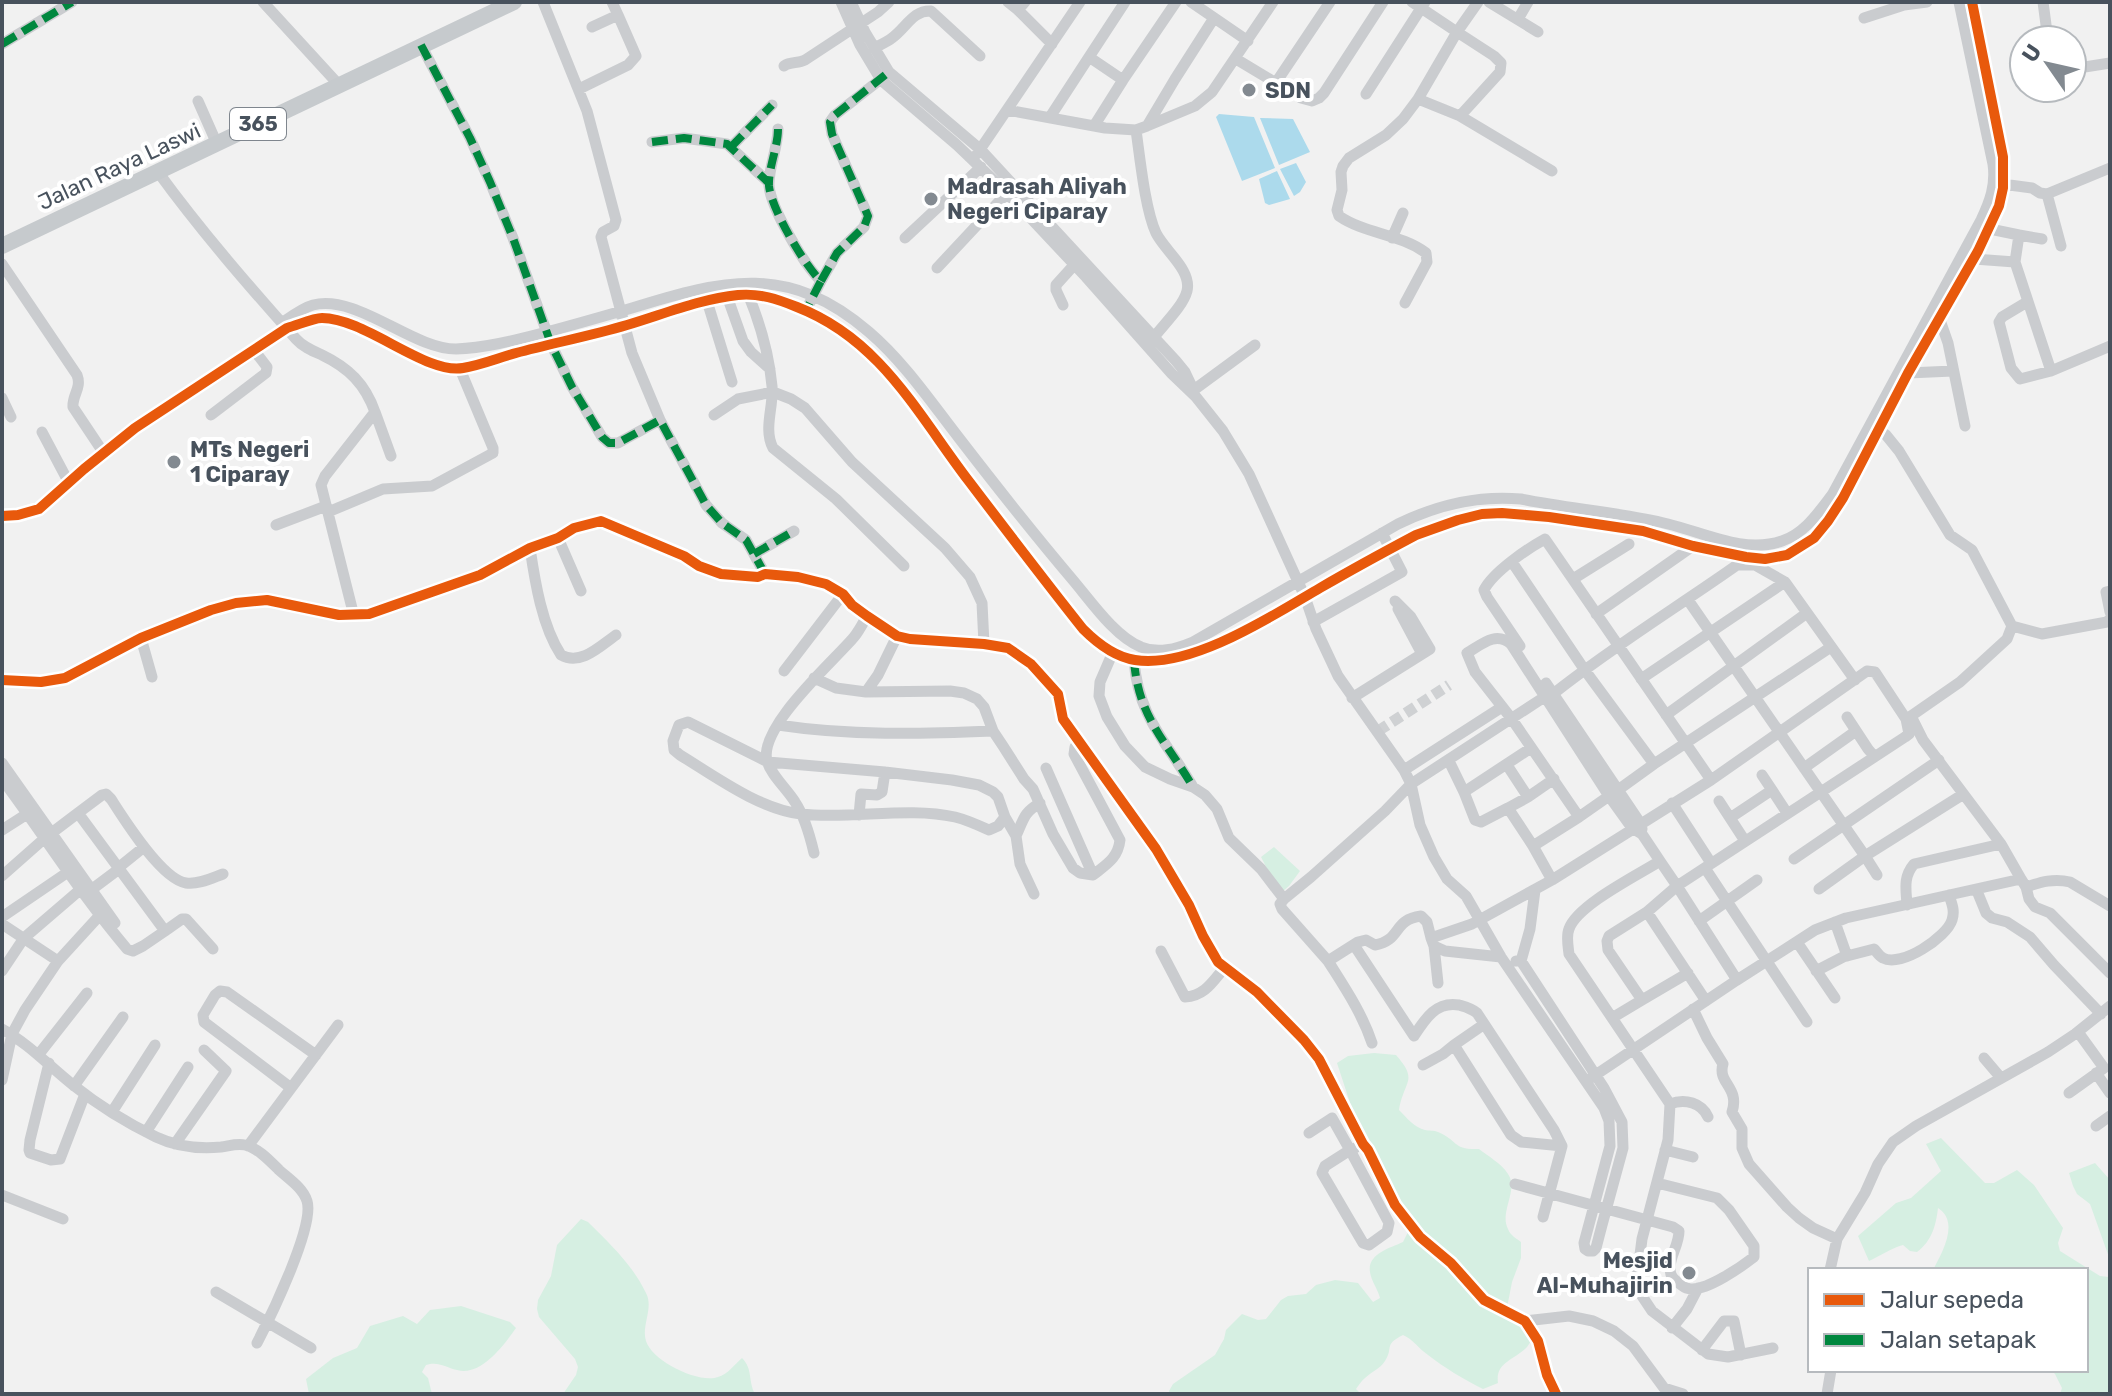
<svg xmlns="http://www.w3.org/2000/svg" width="2112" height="1396" font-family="Rubik,sans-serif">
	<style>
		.green { fill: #d6efe2 }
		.water { fill: #acdaec }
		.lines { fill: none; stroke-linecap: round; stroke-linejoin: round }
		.minor-tunnel { stroke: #cfd1d3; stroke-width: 11; stroke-dasharray: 11 5.5; stroke-linecap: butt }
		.minor { stroke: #cacccf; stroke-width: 11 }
		.primary { stroke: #c6cacd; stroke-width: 16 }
		.quiet { stroke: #00873e; stroke-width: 8; stroke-dasharray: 16 8; stroke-linecap: butt }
		.cycleway-casing { stroke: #fff; stroke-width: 15 }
		.cycleway { stroke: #e8590c; stroke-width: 10 }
		.poi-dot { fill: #838a91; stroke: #fff; stroke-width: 3 }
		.labels { text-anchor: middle; stroke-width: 8; stroke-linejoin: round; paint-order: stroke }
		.shield { fill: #fff; stroke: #7f868e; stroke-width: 2 }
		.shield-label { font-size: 20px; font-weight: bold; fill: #48525d }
		.poi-label { font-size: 22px; font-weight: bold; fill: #48525d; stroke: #fff; text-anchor: start }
		.street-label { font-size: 22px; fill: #48525d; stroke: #fff }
	</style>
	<rect width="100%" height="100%" fill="#f1f1f1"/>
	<path class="green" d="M1274,847l26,24 -11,15 -7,6 -8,-10 -13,-25z
		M1374,1053l22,2c23,26 8,25 3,55 7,7 16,18 26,20 4,1 9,0 13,2 20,8 14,18 41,17 9,7 23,15 29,25 11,16 -9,38 0,55 2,6 9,10 13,13v16l-9,24 -6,31 29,22c-3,4 -5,8 -8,12 -12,13 -32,15 -29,36l-15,6c-20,-10 -38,-21 -55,-34 -10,-7 -14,-15 -25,-20 -20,10 -9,12 -18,26 -5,8 -14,11 -20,17 -4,3 -6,7 -9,11l5,5h-191l-1,-3 4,-7 42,-29 9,-16 2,-9 16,-16 16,6 8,-1 15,-19 7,-4 18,-2 10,-9 19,-5 23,3 15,19 7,-4c-2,-9 -9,-17 -10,-26 -3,-18 20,-24 33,-30l8,-16 -4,-14 -54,-100 -16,-49 11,-7z
		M1941,1138l44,45h9l23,-13 17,15 29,43 -5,15 2,8 40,25 9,1 1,-1v118h-50l2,-6 -7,-14 -4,-4h35v-100h-153c9,-17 27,-48 5,-62 -2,17 -6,33 -21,44l-7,-1 -7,-6c-11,3 -23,11 -34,16l-11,-25 38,-33 15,-5 30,-27 -15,-27z
		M2095,1163l15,17v80l-20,-56 -13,-10 -4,-8 -4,-13z
		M581,1219l7,3c22,22 44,42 58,71 8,15 -5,33 0,48 6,20 53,43 72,36 9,-2 17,-13 24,-19 11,11 6,23 13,36h-192l13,-19 2,-8 -3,-8 -36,-42 -2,-8 1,-9 13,-24 6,-31z
		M461,1306l49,16 6,6c-12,17 -35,49 -59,42 -12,-3 -19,-9 -31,-5l-4,7 6,6 4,16h-123l-3,-15 27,-21 24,-10 13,-22 33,-10 14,8 13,-14z"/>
	<path class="water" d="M1219,114l35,3 21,51 -33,13 -26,-64z
		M1260,118l33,1 17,33 -31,13z
		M1296,163l10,19 -6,10 -6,4 -14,-27z
		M1277,171l13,28 -21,6 -4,-2 -6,-24z"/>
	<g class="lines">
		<path class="minor-tunnel" d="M1378,731l71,-46"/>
		<path class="minor" d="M263,2l76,83
			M543,2l44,109 29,109 -2,6 -11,6 -2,5 31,116 28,67
			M841,2l19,43 21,35 76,65 50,48 79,84 86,97 24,23 27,34 26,43 56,123 11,32 22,47 66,94 7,14 -26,27 -74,66 -27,22
			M851,2l14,30 24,40 92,78 195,211 9,11 9,19
			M1008,2l10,8 7,-8
			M1191,2l57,39
			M1412,2l45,30 21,-30
			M1489,2l49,30
			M2043,2l5,38
			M1018,10l34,34
			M1864,18l40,-13 23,-3
			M1518,19l10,-17
			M592,27l26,-12 -6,-13
			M2,44l70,-42
			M421,45l49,93 20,44 23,56 38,106 21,43 30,50 7,6h9l42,-23 46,85 16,18 24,17 19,34
			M874,48c6,-3 13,-6 18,-10 14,-10 21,-28 39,-27l49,45
			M1236,59l65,39 11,3 7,-3 5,-5 59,-91
			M784,66c7,-5 14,-2 21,-6l73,-48 11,-10
			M2072,69l38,-6
			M1123,80l53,-78
			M1275,84l55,-82
			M579,89l49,-24 8,-9 -18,-41
			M1366,94l59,-92
			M198,101l19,43
			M1007,110l98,18 31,2 11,-4 48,-20 17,-14 61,-90
			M1460,116l92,55
			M1050,117l39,-60
			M1094,126l29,-46 -34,-23 36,-55
			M1147,126l28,-47 39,-61
			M778,129c0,18 -10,40 -9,57 2,22 35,79 52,95l-15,29
			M1136,130c4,28 9,79 20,103 9,18 36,37 31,58 -4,16 -26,36 -36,50
			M652,142l32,-4 43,6 42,39
			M731,147l41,-42
			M977,154l103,-152
			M158,172c43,59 90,113 138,167 7,8 17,12 26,16 27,13 43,29 53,57l-50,64 -4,9 33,131
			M2002,184l30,4 8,5 7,1 63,-26
			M2047,194l14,52
			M2019,235l23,4
			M905,238l76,-71
			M1392,238l11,-25
			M1974,259l41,3 4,-27 -29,-6
			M2015,262l36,109
			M2,264l75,111c5,13 -5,20 -4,32l30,45
			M937,268l70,-75
			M821,281l16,-28 27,-26 4,-11 -36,-82 -2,-12 5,-7 51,-40
			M748,294c12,29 21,61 24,92 2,20 -9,43 1,62l63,51 68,67
			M727,296l16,45 8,11 19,17
			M707,301l25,81
			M2027,302l-25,15 -3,5 12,46 9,11 31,-8 59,-25
			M1405,303l22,-41 -1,-9c-25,-19 -61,-19 -87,-37l-2,-6 5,-20 -1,-18 2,-6 6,-8 37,-23 17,-16 15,-20 42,17 40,-44 1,-9 -7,-7 -37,-24 -39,67
			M1063,305l-7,-15v-5l19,-21
			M1940,320l8,23 17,83
			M282,323c10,-7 20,-15 31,-18 45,-11 99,44 143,44 28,-1 56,-8 83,-15 31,-8 62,-17 93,-26 93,-29 157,-45 237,24 35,30 62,70 90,106 37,48 74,95 113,141 18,21 43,58 69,68 17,7 35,2 52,-5l205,-118c39,-19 80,-29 123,-25 49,10 99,13 147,25 37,9 76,30 114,17 23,-8 36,-28 50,-46l149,-275c9,-19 15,-35 12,-56l-34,-162
			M1908,373l45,-2
			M1191,392l64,-47
			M2,398l9,19
			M375,412l16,44
			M211,415l55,-42 1,-6 -13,-17
			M714,415l24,-16 35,-7 18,7 14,9 47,54 93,86 25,29 12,26 2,41
			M1873,427l13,8 13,16 51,84 22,15 40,76 -5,13 -47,43 -49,34
			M42,432l27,51
			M328,512l55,-23 49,-3 61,-33v-5l-33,-79
			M2,516l16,-1 21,-6 45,-40 51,-41 152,-100c11,-3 26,-10 35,-10 43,0 104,57 141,50 18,-3 35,-10 53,-15 37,-10 74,-17 111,-28 37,-11 73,-26 111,-30 22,-2 39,4 59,12 83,32 120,106 171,173 38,50 76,100 115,149 14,14 32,28 52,31 56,9 137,-44 185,-72 31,-18 64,-36 96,-53l42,-15 24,-6 20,-1 47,4 94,14 50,15 53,11 19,2 22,-4 27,-17 14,-17 15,-23 65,-125 70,-122 21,-45 4,-18v-31l-31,-155
			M276,525l50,-19
			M558,538l23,53
			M530,548c5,34 12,78 31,107 20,11 39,-9 55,-20
			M754,554l40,-23
			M1512,562l72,107 70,95 -36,26
			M1573,579l56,-35
			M2110,591l-4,1 4,20
			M1688,600l177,256 -46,33
			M1398,609l24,45
			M1596,614l97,-68
			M1313,622l89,-50 -20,-39
			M2012,626l30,8 65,-12 3,-3
			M141,638l11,39
			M1520,646l-33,-49 -3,-7c9,-18 43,-41 61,-51l166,241
			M1113,652l-13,30 -1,14 8,21 18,29 20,21 25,12 23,8 12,8 12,14 12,29 32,31 23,30 -4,5 2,5 46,52 30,-19 8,-2 9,5c27,-5 17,-25 46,-29l6,6 4,16 41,-14 80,-44 159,-100 156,-109 8,1 31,47 3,15 -4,3 -228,149 -17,-25
			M1134,660c4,57 32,81 59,127
			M784,671l59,-77
			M814,678l22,10 30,4 12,-17 19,-39
			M1641,679l144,-97
			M2,680l39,2 24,-4 76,-40 70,-28 25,-7 31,-3 72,15 30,-1 111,-39 50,-27 28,-10 16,-10 27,-7 83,35 15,10 22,8 37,3 7,-3 33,3 28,7 17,10 9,11 15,11 30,20 13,3 74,5 24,4 23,16 27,30 5,25 93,130 33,56 14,31 15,26 39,30 47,48 15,19 44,85 5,6 27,55 25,32 31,26 33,37 41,21 13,20 9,34 9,19
			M1546,683l95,141 1,5
			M866,692l84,-1 14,2 13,6 7,8 9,24 10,15 21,33 9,10 20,45 20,34 7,5 13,2c14,-11 25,-17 27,-35l-46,-86 1,-7 5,-4
			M1553,694c59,-47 123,-86 184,-129h18l30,17 70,98
			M1352,698l78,-49 -19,-32 -16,-16
			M1666,715l141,-102
			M1847,717l21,32 6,7
			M778,725c72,11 143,9 215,6
			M1449,761l15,31 11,28 6,2 27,-14 25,38
			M2,763l113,160
			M1654,764l177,-117
			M1507,765l21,32 -20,11
			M1046,768l47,107
			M1804,768l52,-37
			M1404,770l98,-63
			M2,779c42,56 79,116 125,170l6,2 10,-5 22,-15 -87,-118 -33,25 -43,38
			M1772,790l15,23
			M1464,792l67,-44
			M1528,797l26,-18
			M1719,801l26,40
			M1672,803l39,60
			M78,813l24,-18 4,-1 5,5c13,20 50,80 75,84 12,2 26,-5 37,-9
			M859,815l2,-21 16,1 5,-3 3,-20
			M1005,817l-7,9 -9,4c-11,-5 -22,-10 -34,-13 -47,-11 -106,3 -154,-3 -42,-5 -85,-37 -121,-59l-6,-5 -1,-9 6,-16 9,-3 80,40 117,10 67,8 27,5 14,7 5,5 7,20 11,19c8,-17 7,-23 24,-33
			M1579,817l30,-21
			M1730,818l42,-28 -10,-15
			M2,830l25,-16
			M1016,836l4,28 14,30
			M814,853c-4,-17 -9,-36 -19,-51 -8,-13 -24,-27 -28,-41 -9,-34 67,-100 87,-124 5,-6 9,-14 13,-21
			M1794,859l145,-99
			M118,868l26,-21
			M1705,868l102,154
			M1877,875l-12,-19 97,-61
			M2021,879l5,8 3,12 6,8 15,6 60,60
			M1552,880l-19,-34 46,-29 -68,-99 -36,-46 -8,-19c15,-9 29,-22 44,-9l98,152 23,32 10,6 18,27c-22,14 -83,44 -91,68 -3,7 -1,17 0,25l101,150 -2,36 -26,99 -6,48 16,24 56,43 20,3 45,-9
			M2026,887c15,-5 28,-9 44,-5l40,24
			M91,890l28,-21
			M1977,891l9,22 6,5 15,4 23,15 24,28 47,49
			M1907,905c-1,-16 -4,-28 7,-41l87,-20
			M1647,912l30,-26 60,94 78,-50 31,-12 175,-39 -20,-35 -78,-104 -12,-24 -1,1
			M2,917l69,-47
			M1699,921l58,-41
			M1835,922l12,34
			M2,924l56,37
			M165,931l17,-12h4l27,30
			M1431,938l3,8 11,5 56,6
			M1797,942l38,56
			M1354,945l60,91c11,-17 22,-35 45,-31 7,2 12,3 18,8l77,117 8,16 -19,71
			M1434,946l4,37
			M1161,951l24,46c20,-1 28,-16 40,-30
			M1328,961c17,27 34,52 44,82
			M1516,961h5l9,-32 5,-39
			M1521,961l83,127 18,34 1,26 -21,77 -6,23 -3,3h-5l-3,-2 -1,-6 26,-97 -1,-25 -5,-13 -103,-151 -35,-61 -19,-17 -13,-22 -14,-32 -9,-41 135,-88
			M2,971l22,-33 57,-49
			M1816,971l27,-14 31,-8c3,3 5,7 9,9 18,10 64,-21 69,-38 3,-9 0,-16 -3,-25
			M1642,1000l46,-27
			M1693,1009l14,29 16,26c-6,19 17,23 9,48l10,17v19l7,16 38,43 12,11 14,10 24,11
			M1612,1018l30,-18 -34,-50 -1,-9 2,-5 38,-24 59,89
			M2,1029c27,15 47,37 71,56 25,20 54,38 83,52 19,9 43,12 65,10 8,-1 16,-4 24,-2 13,3 25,16 34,25 10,9 24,18 28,31 8,25 -37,117 -50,142
			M1454,1045l29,-20
			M39,1054l48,-61
			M1984,1058l17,20
			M49,1063l-19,77 -1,10 1,3 21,7 9,-1 25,-65
			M1423,1065l20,-11 11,-9 57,90 10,7 41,4
			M2096,1073l14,20
			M1591,1078l146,-98
			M2,1080l10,-46 13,-24 33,-49 42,-46
			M74,1086l49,-69
			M291,1088l-87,-66 -1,-7 12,-20 5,-4 7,1 89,63
			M2069,1093l35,-25 -26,-36
			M1670,1104c15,-6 32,-1 38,13
			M112,1112l43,-67
			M2096,1126l14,-10
			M146,1132l42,-65
			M1309,1133l23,-15 18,32 5,-2
			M175,1144l51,-73 -22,-21
			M248,1146l90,-121
			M1350,1150l39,73 -2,9 -18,13 -6,-2 -41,-70 3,-7z
			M1665,1150l28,7
			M1515,1184l158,43 6,4c0,14 -9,24 -9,37 0,8 3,11 10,16 4,3 5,5 11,5 17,1 50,-22 63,-32v-11l-25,-36 -12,-12 -60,-15
			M2,1195l61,24
			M1830,1270l7,-31 28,-46 13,-29 15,-22 23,-16 132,-74 27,-18 35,-28
			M216,1292l95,56
			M1525,1321l44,-5 24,5 21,10 19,15 31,42 19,6
			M1672,1328l15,-19 11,-21
			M1702,1350l22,-29h10l7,34
			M1827,1394l4,-24"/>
		<path class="primary" d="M2,246l512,-244"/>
		<path class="quiet" d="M2,44l70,-42
			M421,45l49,93 20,44 23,56 38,106 21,43 30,50 7,6h9l42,-23 46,85 16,18 24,17 19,34
			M778,129c0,18 -10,40 -9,57 2,22 35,79 52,95l-15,29
			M652,142l32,-4 43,6 42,39
			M731,147l41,-42
			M821,281l16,-28 27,-26 4,-11 -36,-82 -2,-12 5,-7 54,-43
			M754,554l40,-23
			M1134,660c4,57 32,81 59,127"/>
		<g class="cycleway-casing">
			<path id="cycleway" d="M2,516l16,-1 21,-6 45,-40 51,-41 152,-100c11,-3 26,-10 35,-10 43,0 104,57 141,50 18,-3 35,-10 53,-15 37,-10 74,-17 111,-28 37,-11 73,-26 111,-30 22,-2 39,4 59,12 83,32 120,106 171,173 38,50 76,100 115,149 14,14 32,28 52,31 56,9 137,-44 185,-72 31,-18 64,-36 96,-53l42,-15 24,-6 20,-1 47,4 94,14 50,15 53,11 19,2 22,-4 27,-17 14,-17 15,-23 65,-125 70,-122 21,-45 4,-18v-31l-31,-155
				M2,680l39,2 24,-4 76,-40 70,-28 25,-7 31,-3 72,15 30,-1 111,-39 50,-27 28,-10 16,-10 27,-7 83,35 15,10 22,8 37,3 7,-3 33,3 28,7 17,10 9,11 15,11 30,20 13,3 74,5 24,4 23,16 27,30 5,25 93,130 33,56 14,31 15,26 39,30 47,48 15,19 44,85 5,6 27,55 25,32 31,26 33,37 41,21 13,20 9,34 9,19"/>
		</g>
		<use href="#cycleway" class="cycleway"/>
	</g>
	<g class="poi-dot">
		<circle cx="1249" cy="90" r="8"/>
		<circle cx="931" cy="199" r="8"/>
		<circle cx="174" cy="462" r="8"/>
		<circle cx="1689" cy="1273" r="8"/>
	</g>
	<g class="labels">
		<rect class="shield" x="230" y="108" width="56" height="32" rx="6"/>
		<g class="shield-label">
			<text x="258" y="131">365</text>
		</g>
		<g class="poi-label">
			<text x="1265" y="98">SDN</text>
			<text x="947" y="194">Madrasah Aliyah<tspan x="947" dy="25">Negeri Ciparay</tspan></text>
			<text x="190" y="457">MTs Negeri<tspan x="190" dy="25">1 Ciparay</tspan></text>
			<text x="1673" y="1268" text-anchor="end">Mesjid<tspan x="1673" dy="25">Al-Muhajirin</tspan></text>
		</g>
		<g class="street-label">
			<text transform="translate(119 166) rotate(-25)" y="8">Jalan Raya Laswi</text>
		</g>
	</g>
	<rect width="2112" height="1396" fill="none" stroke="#48525d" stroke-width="8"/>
	<rect x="1808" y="1268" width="280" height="104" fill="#ffffff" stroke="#b6babe" stroke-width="2"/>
	<rect x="1824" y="1294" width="40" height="12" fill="#e8590c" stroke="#b6babe" stroke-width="2"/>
	<text x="1880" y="1308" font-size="24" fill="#48525d">Jalur sepeda</text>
	<rect x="1824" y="1334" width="40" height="12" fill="#00873e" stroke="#b6babe" stroke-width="2"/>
	<text x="1880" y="1348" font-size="24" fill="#48525d">Jalan setapak</text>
	<g transform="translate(2048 64) rotate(304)"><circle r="38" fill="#ffffff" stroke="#b6babe" stroke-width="2"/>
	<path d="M0-6L14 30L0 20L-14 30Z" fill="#838a91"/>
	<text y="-12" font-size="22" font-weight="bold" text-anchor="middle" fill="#48525d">U</text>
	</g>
</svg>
